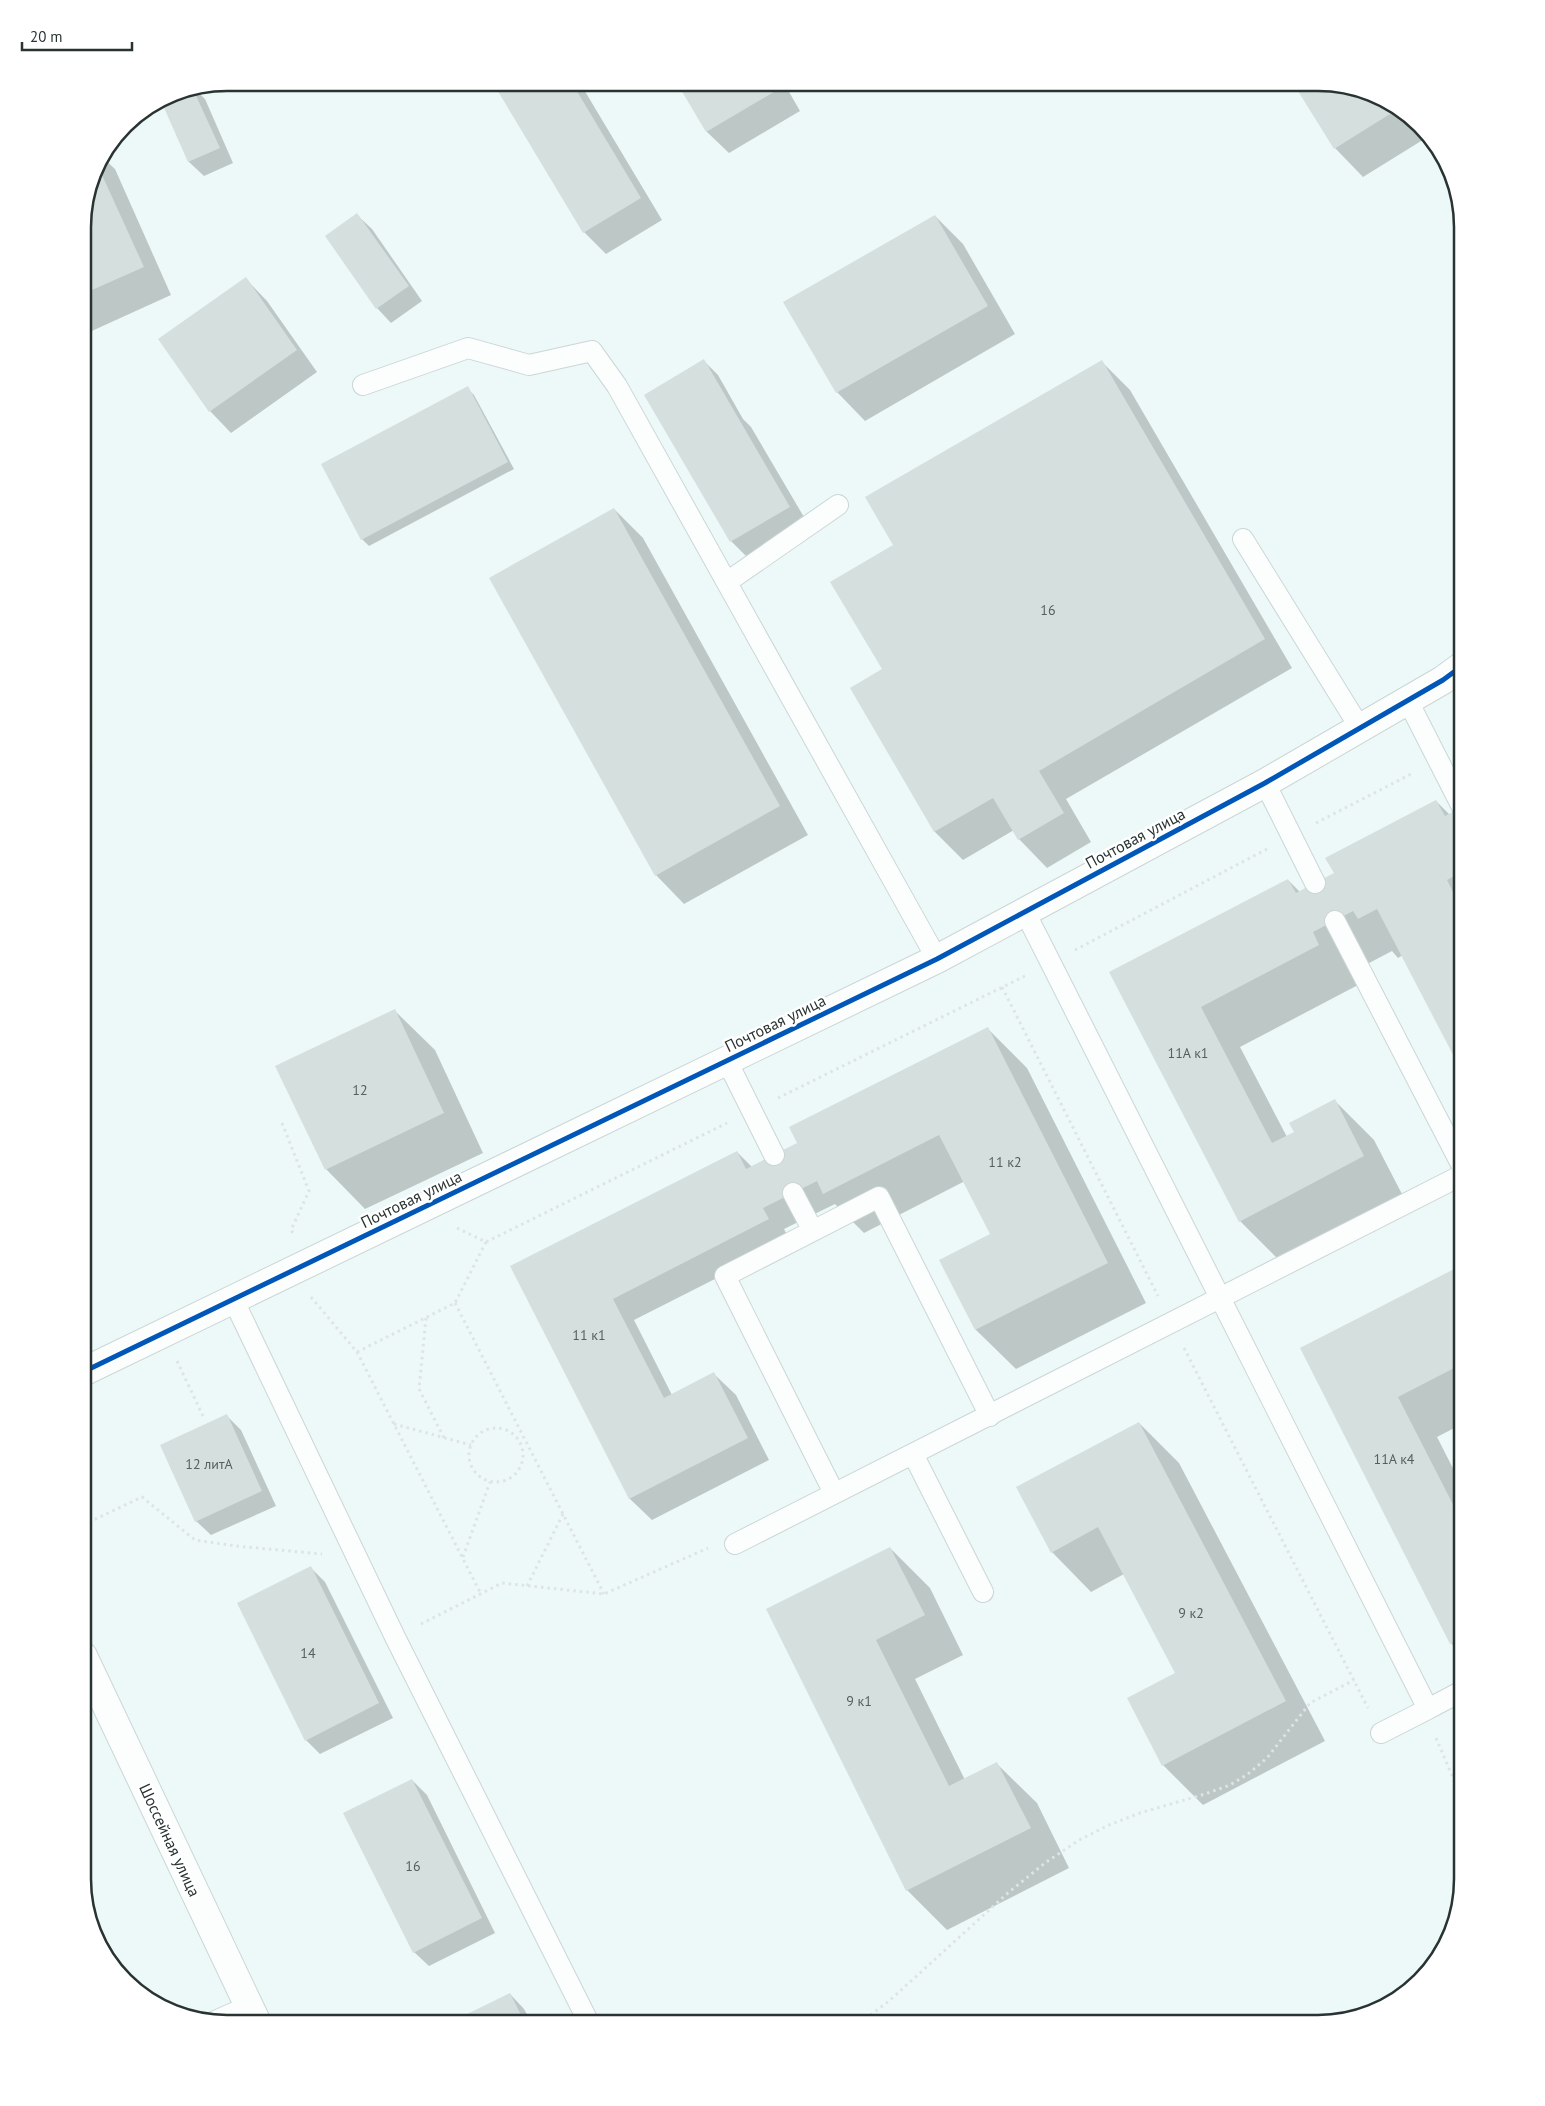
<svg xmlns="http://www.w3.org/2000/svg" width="1545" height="2106" font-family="'PT Sans',sans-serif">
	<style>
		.shadow { fill: #0003 }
		.building { fill: #d4dfde }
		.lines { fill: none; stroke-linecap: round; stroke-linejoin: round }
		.lane-casing { stroke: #cbd6d5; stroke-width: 22 }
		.secondary-casing { stroke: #cbd6d5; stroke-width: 30 }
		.path { stroke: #dfe4e3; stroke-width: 3; stroke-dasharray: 2.5 4; stroke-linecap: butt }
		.lane { stroke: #fcfefe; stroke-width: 20 }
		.secondary { stroke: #fcfefe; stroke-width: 28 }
		.cycleway-casing { stroke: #fff; stroke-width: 8 }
		.cycleway { stroke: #0057b8; stroke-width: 5 }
		.labels { text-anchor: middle; stroke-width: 5; stroke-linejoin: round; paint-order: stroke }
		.number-label { font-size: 14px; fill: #545f5e }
		.street-label { font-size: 16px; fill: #283332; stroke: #fff }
		.rim { fill: none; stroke: #283332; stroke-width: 2.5 }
	</style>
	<rect width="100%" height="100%" fill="#ecf9f8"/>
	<path class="shadow" d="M494,83h86l82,137 -56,34 -22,-22z
		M678,83h106l16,28 -71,42 -22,-21z
		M1294,83h33l63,19 36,36 -63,39 -28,-29z
		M195,89l10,10 28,64 -29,13 -15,-14 -27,-62 10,-7z
		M102,157l13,12 56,126 -88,40v-117l15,-55z
		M357,215l15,14 50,72 -31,22 -14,-15z
		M935,216l28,28 52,90 -150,87 -28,-29z
		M246,279l21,22 50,71 -86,61 -21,-22z
		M704,361l14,14 25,44 8,8 60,102 -59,33 -21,-21z
		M1101,361l29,29 162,278 -226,131 25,43 -44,26 -28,-29 -5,-9 -51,30 -28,-28 -84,-144 32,-18 12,-125z
		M467,388l7,7 40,74 -145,77 -7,-7z
		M614,509l29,29 165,297 -124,69 -28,-29z
		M1436,801l14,14 12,-7v261l-59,-114 -5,3 -6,-7 -40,21 6,13 -118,62 47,90 9,-4 38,-33 40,40 29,56 -123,65 -40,-40 -129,-248 177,-93 12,12 35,-18z
		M395,1011l40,39 48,103 -118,56 -39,-40z
		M987,1028l40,40 119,235 -130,66 -40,-39 -35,-69 51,-26 -27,-54 -101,52 -29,-29 -51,25 6,12 -156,79 38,75 42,-21 22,21 33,65 -117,60 -22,-21 -118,-232 225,-115 15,15 45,-23z
		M1462,1266v158l-25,13 25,49v168l-11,-11 -150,-295z
		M227,1416l14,14 35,76 -65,29 -15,-14z
		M1139,1423l40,40 146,278 -122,64 -40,-40 -34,-66 47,-26 -52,-99 -33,18 -39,-40z
		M890,1548l40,40 33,67 -48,24 50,101 32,-16 40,39 32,65 -122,62 -40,-40 -140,-281z
		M311,1568l14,14 68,136 -73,36 -14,-14z
		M412,1780l15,15 68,138 -66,33 -15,-14z
		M510,1994l14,15 8,14h-80z"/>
	<path class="building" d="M493,83h79l69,115 -58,35z
		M677,83h99l3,6 -73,43z
		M1293,83h34l63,19 8,7 -64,40z
		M193,89l27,59 -32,14 -27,-61 11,-8z
		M97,164l47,103 -61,27v-76z
		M357,213l52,73 -33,23 -51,-73z
		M935,215l53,91 -152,87 -53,-91z
		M246,277l51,73 -88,62 -51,-73z
		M704,359l86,148 -60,35 -86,-147z
		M1102,360l163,279 -226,132 25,42 -46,27 -25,-42 -59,34 -84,-144 32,-19 -52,-87 63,-37 -28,-48z
		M468,386l40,76 -147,78 -40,-76z
		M614,508l166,298 -125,70 -166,-298z
		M1436,800l9,16 17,-9v65l-15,8 15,30v162l-85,-163 -19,10 -5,-8 -40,21 6,13 -118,62 71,136 22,-11 -5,-9 46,-24 29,57 -125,66 -130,-250 179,-93 8,14 38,-20 -9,-15z
		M395,1009l49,104 -119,57 -50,-104z
		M988,1027l120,236 -133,67 -36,-70 51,-26 -51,-99 -116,59 -6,-13 -54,27 6,11 -156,80 51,99 50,-26 34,66 -119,61 -119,-233 227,-115 9,18 51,-26 -8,-16z
		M1462,1265v99l-64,33 64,125v116l-12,6 -150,-296z
		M227,1414l35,77 -67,31 -35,-77z
		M1139,1422l147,279 -124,65 -35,-68 48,-25 -77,-146 -47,26 -35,-66z
		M890,1547l35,68 -49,25 73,146 48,-24 34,66 -125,63 -140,-282z
		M311,1566l68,137 -74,38 -68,-138z
		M412,1779l70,139 -69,35 -70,-140z
		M510,1993l15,30h-76z"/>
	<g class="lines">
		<g class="lane-casing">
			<path id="lane" d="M363,385l105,-37 61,17 63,-14 25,35 320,573
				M1243,539l117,189
				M727,582l111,-77
				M1408,701l54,106
				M1265,783l50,100
				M1025,912l403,797 34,-18
				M1335,921l127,245
				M727,1061l47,94
				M793,1193l20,38
				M233,1299l162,338 194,386
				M913,1454l70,138
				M834,1493l-109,-217 154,-79 111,219
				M735,1544l727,-369
				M1381,1733l47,-24
				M213,2022l36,-16"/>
		</g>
		<g class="secondary-casing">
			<path id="secondary" d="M83,1372l854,-413 328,-176 178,-103 19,-14
				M83,1656l174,367"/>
		</g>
		<path class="path" d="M1316,823l97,-50
			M1075,950l192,-101
			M1002,987l156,309
			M778,1098l247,-122
			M282,1123l27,68 -18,39 2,3
			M457,1228l29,14 241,-119
			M311,1297l46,55 124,242
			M455,1303l149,291
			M426,1318l-7,71 25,49
			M1184,1348l184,360
			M357,1352l98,-49 31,-61
			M177,1361l26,55
			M394,1424l77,21
			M469 1455a27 27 0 1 1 54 0a27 27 0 1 1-54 0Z
			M83,1525l59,-28 53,43 41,6 86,8
			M463,1557l27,-75
			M527,1586l36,-72
			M421,1624l81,-41 102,11 104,-46
			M1436,1738l26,61
			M860,2023l29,-22 120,-109 36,-29 34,-23 30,-15 31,-12 65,-19 25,-9 18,-11 19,-16 43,-55 44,-23"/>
		<use href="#lane" class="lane"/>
		<use href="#secondary" class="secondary"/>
		<g class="cycleway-casing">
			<path id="cycleway" d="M83,1372l854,-413 328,-176 178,-103 19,-14"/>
		</g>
		<use href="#cycleway" class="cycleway"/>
	</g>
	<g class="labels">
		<g class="number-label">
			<text x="1048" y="615">16</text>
			<text x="1188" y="1058">11А к1</text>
			<text x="360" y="1095">12</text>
			<text x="1005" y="1167">11 к2</text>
			<text x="589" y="1340">11 к1</text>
			<text x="1394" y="1464">11А к4</text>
			<text x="209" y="1469">12 литА</text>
			<text x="1191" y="1618">9 к2</text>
			<text x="308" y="1658">14</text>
			<text x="859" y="1706">9 к1</text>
			<text x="413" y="1871">16</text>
		</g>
		<g class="street-label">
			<text transform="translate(1135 838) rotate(-28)" y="6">Почтовая улица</text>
			<text transform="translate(775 1023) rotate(-26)" y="6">Почтовая улица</text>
			<text transform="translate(411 1199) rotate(-26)" y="6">Почтовая улица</text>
			<text transform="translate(170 1840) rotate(65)" y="6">Шоссейная улица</text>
		</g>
	</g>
	<path d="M0 0H1545V2106H0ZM227 91H1318A136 136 0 0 1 1454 227V1879A136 136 0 0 1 1318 2015H227A136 136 0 0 1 91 1879V227A136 136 0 0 1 227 91Z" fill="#fff" fill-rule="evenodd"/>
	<path class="rim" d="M227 91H1318A136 136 0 0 1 1454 227V1879A136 136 0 0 1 1318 2015H227A136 136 0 0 1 91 1879V227A136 136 0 0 1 227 91Z"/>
	<path d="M22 42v8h110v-8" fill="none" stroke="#283332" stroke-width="2.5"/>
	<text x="30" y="42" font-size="15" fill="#283332" stroke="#ffffff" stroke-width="4" paint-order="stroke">20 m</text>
</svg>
